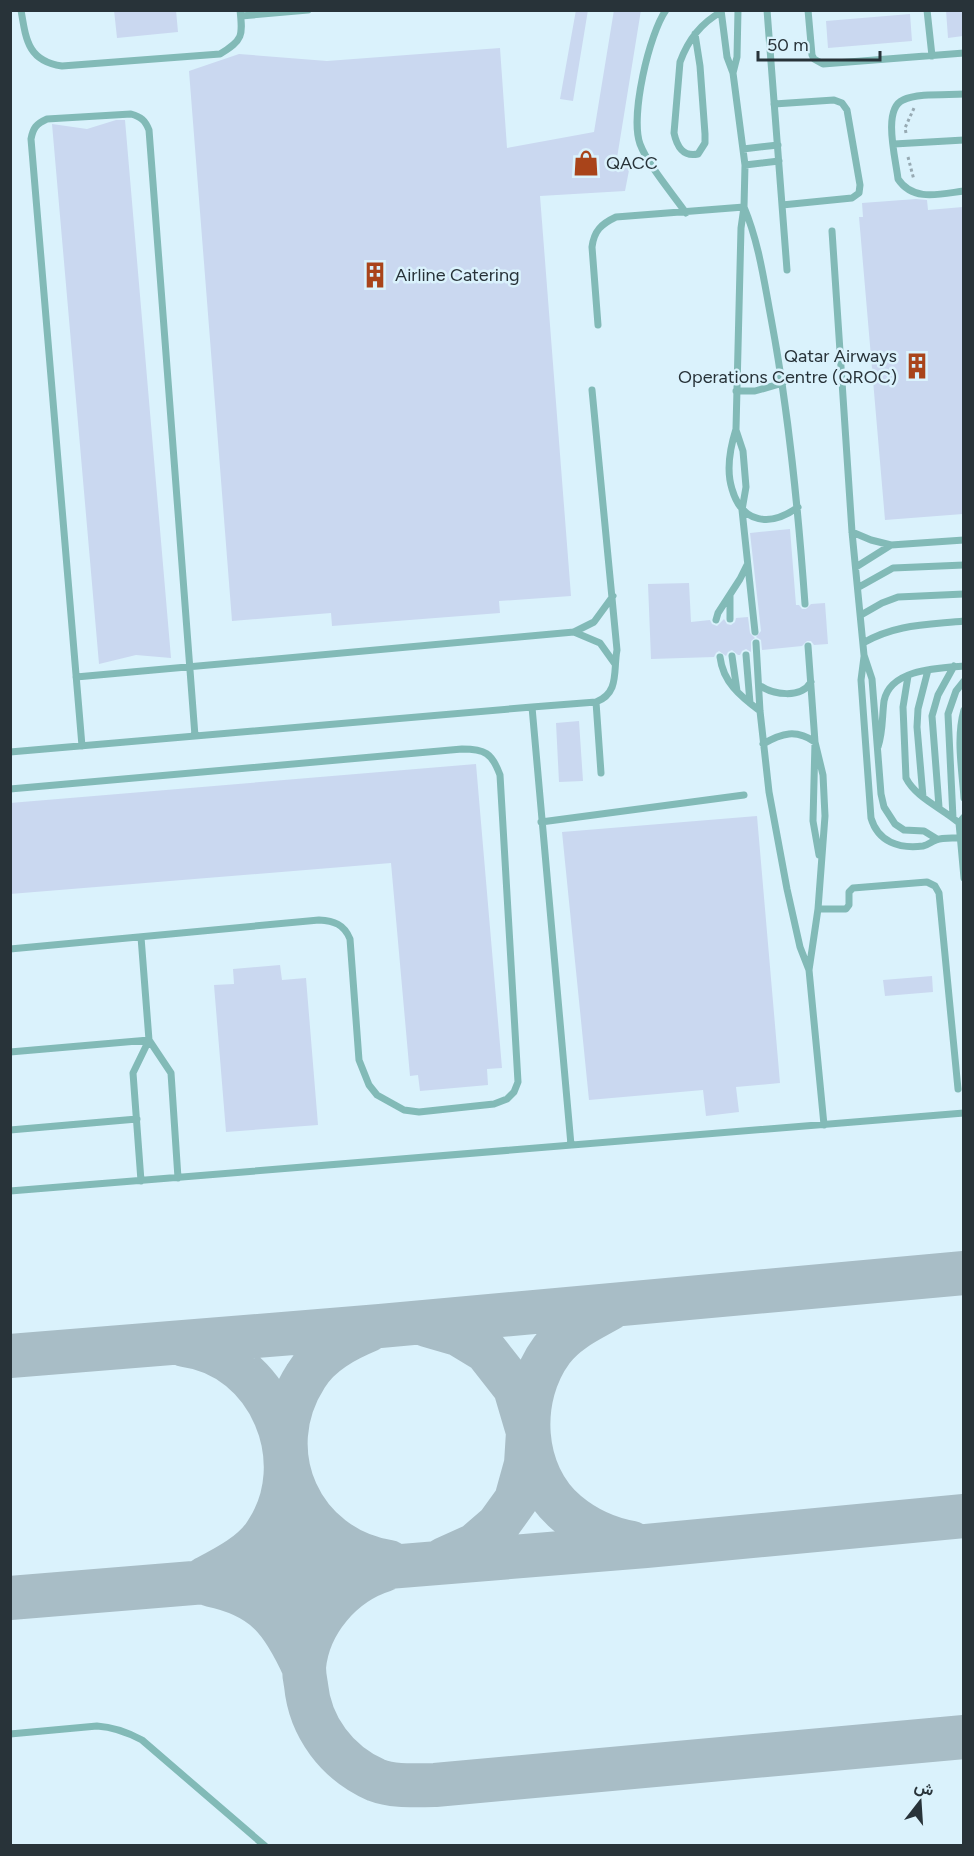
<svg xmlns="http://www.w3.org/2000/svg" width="974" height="1856" font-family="Figtree,Vazirmatn,sans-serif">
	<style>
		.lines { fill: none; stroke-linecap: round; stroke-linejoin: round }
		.taxiway { stroke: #a8bdc6; stroke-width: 44 }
		.building { fill: #cad8f0 }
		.path { stroke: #97aab3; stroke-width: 3; stroke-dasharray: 3 3; stroke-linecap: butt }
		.lane { stroke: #82bab7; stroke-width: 7 }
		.labels { text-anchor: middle; stroke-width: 5; stroke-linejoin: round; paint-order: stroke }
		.poi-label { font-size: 18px; fill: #283339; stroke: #daf2fc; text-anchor: start }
	</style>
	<rect width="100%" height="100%" fill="#daf2fc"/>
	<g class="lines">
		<path class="taxiway" d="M611,1308c-21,12 -44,22 -59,42 -35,47 -32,124 15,163 18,15 42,26 65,30
			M427,1325l31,9 28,17 29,37 13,44 -2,32 -10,36 -18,25 -23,20 -31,14
			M369,1330c-24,10 -49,23 -63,46 -49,76 -5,172 83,186
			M184,1345c86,11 130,117 82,188 -13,21 -41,35 -62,46
			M10,1356l370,-30 584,-53
			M384,1570c-42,13 -76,53 -80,97 0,6 1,13 2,18 4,42 31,78 70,95 18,7 40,5 59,5l529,-48
			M211,1585c53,11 71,35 93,83l-18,-214
			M10,1598l636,-52 318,-30"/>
	</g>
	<path class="building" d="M114,10h62l2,22 -61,6z
		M576,10h12l-15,91 -13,-2z
		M614,10h27l-24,148 14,2 -6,31 -85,5 31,400 -72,5 1,12 -168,13 -1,-13 -99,8 -43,-550 50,-17 88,7 173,-13 7,100 87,-16z
		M946,10h17v26l-15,2z
		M910,14l2,27 -84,7 -2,-27z
		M116,120h9l46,538 -35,-3 -37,9 -47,-540 35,5z
		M916,199l11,1 1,10 35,-3v307l-78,6 -26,-303h4l-1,-14z
		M790,529l6,76h3l3,4h4l5,-5 14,-1 3,41 -14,1 -3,-4h-4l-5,5 -40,4 -1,-10 -5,-3 5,-6 -11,-98z
		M689,583l2,39 19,-2 2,4 5,2 7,-7 3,5 4,1 4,-3 1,-4 12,-1 2,16 5,5 -4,3v11l-5,-3 -4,2 -2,4h-2l-6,-5 -4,2 -2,4 -7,-5 -3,2 -2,4 -63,2 -3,-75z
		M579,721l4,60 -24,1 -3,-59z
		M476,764l26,304 -15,1 1,16 -68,6 -2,-16 -8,1 -19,-213 -381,31v-91z
		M757,816l23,267 -44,4 3,25 -33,4 -3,-26 -114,10 -27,-268z
		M280,965l2,15 24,-2 12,147 -92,7 -12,-147 20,-1 -1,-15z
		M932,976l1,16 -48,4 -2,-16z"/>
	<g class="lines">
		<path class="path" d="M906,133l-1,-5 9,-20
			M908,157l6,23"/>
		<path class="lane" d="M21,10c5,30 7,51 41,56l158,-12c23,-14 23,-18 20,-44
			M666,10c-17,24 -36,106 -26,134 8,21 32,49 46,69
			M721,10l6,47 6,16 12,92 -1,42 -3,21 -5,201c-6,19 -10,41 -4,60 10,35 39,38 66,18
			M767,10l20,260
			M808,10l4,45 2,4 9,5 141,-11
			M927,10l5,46
			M241,16l67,-6
			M695,34l5,32 5,68v9l-7,11c-15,3 -21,-7 -24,-21l6,-71c8,-22 21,-39 41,-50
			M733,73l4,-16 1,-47
			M964,94c-17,1 -47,-1 -61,6 -21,9 -7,60 -5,79 15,23 42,15 66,12
			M774,104l60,-4 8,3 5,7 13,75 -1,8 -7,5 -70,7
			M894,144l70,-4
			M743,149l35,-4
			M745,165l34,-4
			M744,207c15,36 20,74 27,111 18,96 27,189 34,286
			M832,231l20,301 12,123 8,24 9,115 3,13 11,17 9,6 20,1 13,8
			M598,325l-6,-78c2,-16 9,-23 24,-30l128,-10
			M736,391h19l28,-8
			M736,430l7,21 3,36 -4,23 13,122
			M852,532l19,8 20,5
			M856,567l35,-22 73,-5
			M859,587l34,-19 71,-3
			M861,615l21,-12 16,-6 66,-3
			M730,619v-23
			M716,620l2,-7 22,-34 7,-14
			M574,632l26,11 15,21
			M756,643l4,68 9,81 18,97 13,58 9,23 15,155
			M863,643c33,-19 64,-18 101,-22
			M808,646l7,96 -2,79 6,34
			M746,655l4,48
			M732,656l5,35
			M720,657c3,25 20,39 40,54
			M864,657l-3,23 10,138c7,24 28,31 52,28 5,-1 9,-5 13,-6 7,-3 17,-2 24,-2
			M908,676l-5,31 3,71c10,20 36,30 53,45h5
			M76,677l498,-45 20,-10 19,-26
			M759,685c14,10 42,14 52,-3
			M596,702l5,71
			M532,707l64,-5c24,-9 17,-32 21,-52l-25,-260
			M964,710c-8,28 -2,59 0,88
			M763,744c19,-11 33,-15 52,-2l8,33 2,41 -7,93 -9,61
			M82,746l-51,-607c2,-11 5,-15 16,-20l84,-5c10,3 14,6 18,16l46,606
			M878,747c5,-15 4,-30 6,-46 6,-32 54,-33 80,-35
			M10,752l522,-45 39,438
			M10,789l452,-40c23,0 30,4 38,26l18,307 -4,10 -7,7 -13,5 -75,8 -15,-2 -27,-15 -8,-10 -10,-25 -9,-121c-6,-15 -16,-18 -31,-19l-309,29
			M923,797l-6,-70 1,-18 10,-39
			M939,807l-7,-91 6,-21 16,-29
			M964,817l-5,6 5,55
			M953,818l-5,-104 8,-23 8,-10
			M541,822l203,-27
			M818,909h28l3,-4v-13l4,-4 74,-6 8,4 4,7 19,196
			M141,937l8,103 22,33 7,105
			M10,1052l139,-12
			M10,1130l127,-11
			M141,1181l-8,-108 16,-33
			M10,1191l954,-78
			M10,1734l87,-8c17,1 30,6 45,14l123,106"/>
	</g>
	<defs>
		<g id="shop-bare" transform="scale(2.07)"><path d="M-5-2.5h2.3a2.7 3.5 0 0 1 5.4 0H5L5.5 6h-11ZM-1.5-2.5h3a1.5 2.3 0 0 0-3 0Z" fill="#a9441a" stroke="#daf2fc" stroke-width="2.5" paint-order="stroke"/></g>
		<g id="building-bare" transform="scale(2.07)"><path d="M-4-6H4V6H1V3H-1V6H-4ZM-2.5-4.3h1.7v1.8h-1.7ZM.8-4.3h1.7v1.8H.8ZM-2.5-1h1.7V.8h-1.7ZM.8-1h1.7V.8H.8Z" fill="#a9441a" stroke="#daf2fc" stroke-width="2.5" paint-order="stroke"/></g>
	</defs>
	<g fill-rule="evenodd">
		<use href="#shop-bare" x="586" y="163"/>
		<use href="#building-bare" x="375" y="275"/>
		<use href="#building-bare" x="917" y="366"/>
	</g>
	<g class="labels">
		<g class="poi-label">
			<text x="606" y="169">QACC</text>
			<text x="395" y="281">Airline Catering</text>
			<text x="897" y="362" text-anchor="end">Qatar Airways<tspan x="897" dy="21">Operations Centre (QROC)</tspan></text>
		</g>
	</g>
	<rect width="974" height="1856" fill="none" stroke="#283339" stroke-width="24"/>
	<g transform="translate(920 1802) rotate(17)" stroke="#daf2fc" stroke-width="4.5" paint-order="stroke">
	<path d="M0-4.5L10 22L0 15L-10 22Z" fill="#283339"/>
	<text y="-9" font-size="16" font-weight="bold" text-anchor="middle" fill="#283339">ش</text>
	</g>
	<path d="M758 51v9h122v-9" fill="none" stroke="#283339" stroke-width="3"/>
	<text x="767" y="51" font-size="18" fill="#283339" stroke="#daf2fc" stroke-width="4.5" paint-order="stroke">50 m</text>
</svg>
